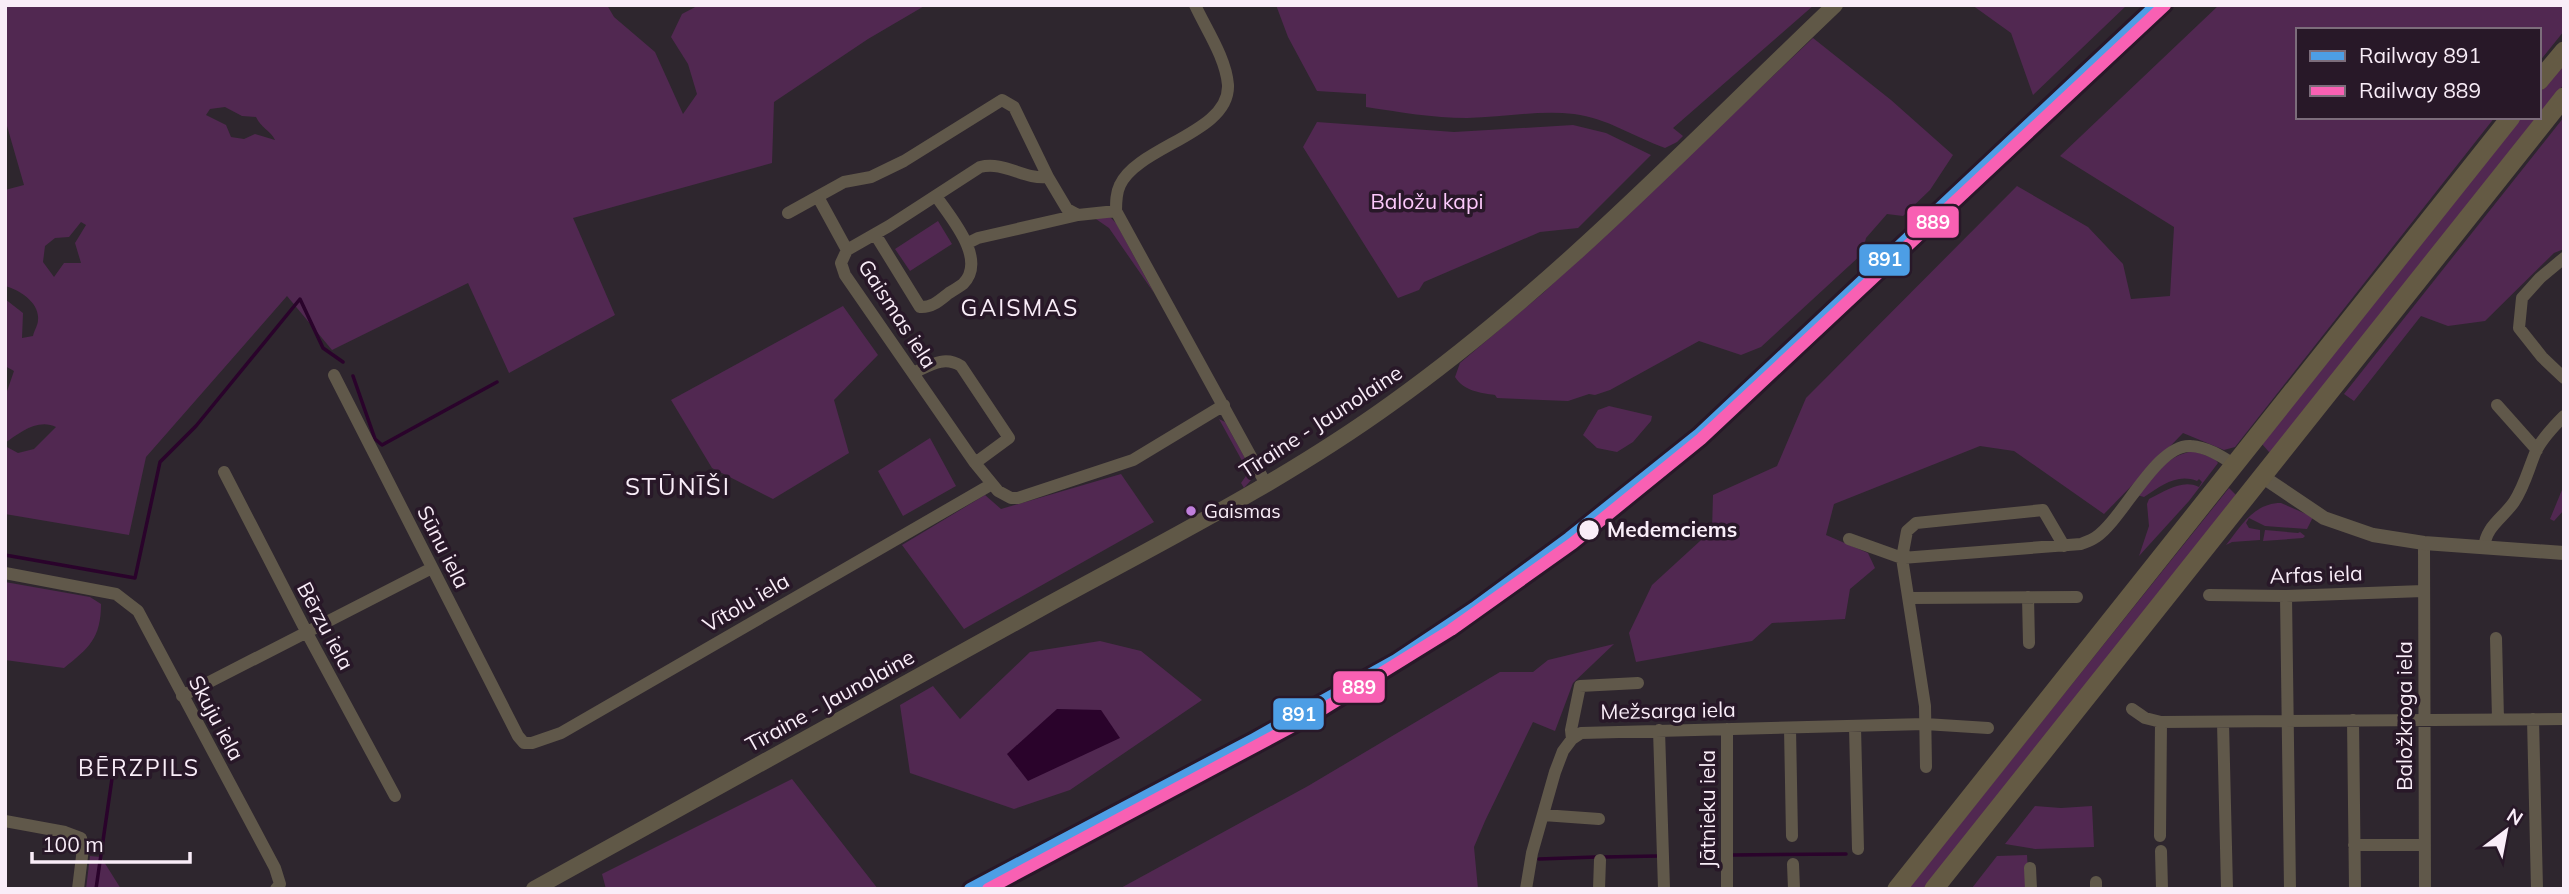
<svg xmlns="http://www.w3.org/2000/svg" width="2569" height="894" font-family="Mulish,sans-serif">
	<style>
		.green { fill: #512851; fill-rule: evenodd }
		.water { fill: #2a032b }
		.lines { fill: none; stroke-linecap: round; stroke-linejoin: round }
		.stream { stroke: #2a032b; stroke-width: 3.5 }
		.minor { stroke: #60584a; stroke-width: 12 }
		.tertiary { stroke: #60584a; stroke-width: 14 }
		.secondary { stroke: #605847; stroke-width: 16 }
		.trunk { stroke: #645a44; stroke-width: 19 }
		.rail-1-casing { stroke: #281828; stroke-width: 18 }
		.rail-2-casing { stroke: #281828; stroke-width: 18 }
		.rail-1 { stroke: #4d9ee5; stroke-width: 12 }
		.rail-2 { stroke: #f860b3; stroke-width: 12 }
		.bus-dot { fill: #c07fdc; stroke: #281828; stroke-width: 2.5 }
		.stop-dot { fill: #f9edf8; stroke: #281828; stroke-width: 2.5 }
		.labels { text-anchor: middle; stroke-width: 7; stroke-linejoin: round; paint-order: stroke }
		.bus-label { font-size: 19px; fill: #f9edf8; stroke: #281828; text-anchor: start }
		.park-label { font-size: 21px; fill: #fcc9fb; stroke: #281828 }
		.street-label { font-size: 21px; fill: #f9edf8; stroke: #281828 }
		.stop-label { font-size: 21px; font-weight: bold; fill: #f9edf8; stroke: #281828; text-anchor: start }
		.neighbourhood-label { font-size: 23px; letter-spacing: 2px; fill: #f9edf8; stroke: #281828 }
		.quarter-label { font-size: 24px; letter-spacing: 2px; fill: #f9edf8; stroke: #281828 }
		.line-badge { stroke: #281828; stroke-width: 2.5 }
		.badge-label { font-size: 19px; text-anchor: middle; font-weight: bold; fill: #fff }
	</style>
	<rect width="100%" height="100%" fill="#2e262e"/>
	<path class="green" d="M5,5h602l7,12 41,35 28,62 14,-20 -9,-30 -17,-27 11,-23 17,-9h227l-58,34 -94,63 -2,61 -199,55 42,97 -106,58 -41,-90 -136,67 -45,-54 -141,161 -17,78 -124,-21v-68l13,7 16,-4 22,-22c-18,-9 -37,6 -51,16v-46l9,-26 -9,-5v-67l18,14 -1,25 11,-2c1,-5 5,-11 5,-16 2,-17 -18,-30 -33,-34v-96l19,-5 -19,-66zM225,107l17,9 14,1c5,11 14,13 19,23l-20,-6 -11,5 -13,-2 -5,-12 -20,-10 4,-6zM81,222l5,3 -11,18 6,20h-17l-10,14 -11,-15 2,-16 10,-8 14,-1z
		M1276,5h538l-141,123 10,8 -6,6 -12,6c-31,-11 -58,-30 -91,-34 -35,-4 -71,3 -107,4 -35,0 -67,-6 -101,-11v-13l-49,-3 -29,-54z
		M1972,5h155l-94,90 -22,-62z
		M2219,5h345v26l-25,31v-32h-241v87h197l-260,330 -11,3 -41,-17 -79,81 -90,-63 -34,-5 -146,58 -8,31 42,18 7,15 -25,21 -5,30 -73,4 -20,18 -116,21 -7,-29 23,-48 60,-55 1,-35 64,-29 29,-68 211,-212 71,41 35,37 8,35 39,-3 4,-69 -114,-71z
		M1813,38l78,62 62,55 -23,35 -27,26 -16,-2 -21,24 -4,16 -101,93 -20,8 -42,-14 -89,49 -15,5 -6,-1 -21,7 -71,-3 -2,-3c-15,-2 -31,-4 -40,-18l5,-14 83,-70z
		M2564,63v21l-25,31v-21z
		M2521,117h16l-263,334 -5,1 -7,-8z
		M2564,117v132l-10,4 -69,68 -37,5 -27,-10 -67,85 -10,-7z
		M1317,122l137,10 119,-7 33,8 45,22 -73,73 -38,4 -116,50 -5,8 -21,8 -95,-151z
		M1108,215l8,8 38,70 -45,-65 -16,-11z
		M938,221l14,23 -42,27 -15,-22z
		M843,306l35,49 -44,45 15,53 -76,46 -61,-31 -41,-68z
		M1609,406l43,10 -1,5 -18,21 -16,10 -20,-4 -14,-13 15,-25z
		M1219,419l6,3 26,47v11l-7,8 -3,-5 5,-7v-8z
		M930,438l26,48 -53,30 -25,-45z
		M2194,451l21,8 3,4 -29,38 -50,55 10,-30 -2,-22 2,-5c17,-8 33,-20 50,-12l3,-5 -3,-3 -2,2c-20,-8 -36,5 -53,16l-7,-2c19,-21 28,-39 57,-44z
		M1121,474l33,48 -190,107 -62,-84 83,-50 16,14z
		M2564,485v25l-10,11 -4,-2z
		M2229,488l8,8 -270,339 -43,54h-16z
		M2281,503l32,14 -6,12 -42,-3 -16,-8 -3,5 3,5 11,2v10l-28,2 -6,3c16,-20 28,-42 55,-42z
		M2265,530l33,3 2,-1 5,4 -2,2 -40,3z
		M5,582l85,15 11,7c0,34 -12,44 -37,64l-59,-8z
		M1100,641l41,10 61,49 -132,90 -56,19 -104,-36 -10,-68 33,-19 27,33 70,-67z
		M1614,644l-41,39 -18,48 -22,-9 -48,99 -11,26 4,42h-359l189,-103 192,-114h33l15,-12z
		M792,779l86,110h-272l-4,-15z
		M2035,806l26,2 31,-2 2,41 -59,2 -30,-5z
		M2027,855l2,34 -57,-1 25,-32z
		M90,856l11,1 20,32h-35z"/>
	<path class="water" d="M1057,709l44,1 19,28 -92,43 -21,-27z"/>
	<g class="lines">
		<path class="stream" d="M353,376l22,63 7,6 115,-63
			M5,555l130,23 25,-116 36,-36 104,-127 23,49 20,14
			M1733,855l113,-1
			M1604,857l54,-1
			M1539,859l57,-2
			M96,889l19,-131"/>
		<path class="minor" d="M1195,5c11,24 31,53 33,80 2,48 -90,61 -108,100 -4,8 -4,17 -4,26l150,273
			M818,197l29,53
			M788,213l56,-31 27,-5 33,-16 98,-61 12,7 34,70 19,32 11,6
			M875,234l45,73c12,1 20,-7 29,-14 5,-3 10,-6 14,-9 25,-25 -13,-67 -27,-88
			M968,243l10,-5 100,-23 38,-4
			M847,250l-6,13 4,12 130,188 23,28 13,7h7l115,-38 91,-55
			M847,250l42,-24 91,-59c25,-6 44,13 68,10
			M2564,258l-24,20 -18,20 -3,30 23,29 22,21
			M913,373c16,-7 31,-18 48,-7l48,72 -34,25
			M334,375l184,361 6,7h8l29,-10 431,-249
			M2497,405l40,45
			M224,472l83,161 88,163
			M1849,539l53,19 179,-14c5,-2 11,-4 15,-7 27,-18 61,-94 95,-91 16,1 30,10 44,19
			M2424,543l1,346
			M2484,548c2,-22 18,-29 30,-46 11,-17 14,-32 22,-51 6,-12 18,-25 28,-35
			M5,573l111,21 22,17 137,257 5,16 -4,5
			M2209,595l77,1 137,-5
			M2286,596l4,293
			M2028,597l1,46
			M1910,598l167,-1
			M2496,638l2,81
			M182,696l250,-128
			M2132,709l13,9 16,4 403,-3
			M2533,719l4,170
			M2353,720l2,169
			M2223,722l4,167
			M1855,727l3,122
			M1790,728l2,108
			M1727,729v160
			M1659,730l5,159
			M1572,739l-1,-9 9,-44 58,-3
			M1926,767l-1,-61 -23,-148 5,-27 9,-8 127,-13 21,36
			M1543,815l56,4
			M5,821l60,11 16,6 2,10 -5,41
			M2160,836l1,-114
			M2354,845h71
			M2161,851l1,38
			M1793,864l1,25
			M2030,868l1,21
			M2096,882v7
			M1526,889l6,-36 23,-81 8,-21 9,-12 9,-6 344,-9 63,4
			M1599,889l1,-29"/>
		<path class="tertiary" d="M2263,477l61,41 49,17 51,8 140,10"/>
		<path class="secondary" d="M534,889c171,-95 343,-190 515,-285 115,-63 235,-123 343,-201 161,-115 299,-261 443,-398"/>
		<path class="trunk" d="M2539,81l25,-30
			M1897,889l614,-772
			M1934,889l630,-792"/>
		<g class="rail-1-casing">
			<path id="rail-1" d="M970,889l284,-150 142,-79 78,-52 95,-70 129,-103 458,-430"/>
		</g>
		<g class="rail-2-casing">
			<path id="rail-2" d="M988,889l324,-173 139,-86 122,-87 128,-104 464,-434"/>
		</g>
		<use href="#rail-1" class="rail-1"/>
		<use href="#rail-2" class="rail-2"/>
	</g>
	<circle class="bus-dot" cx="1191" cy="511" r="6"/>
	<circle class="stop-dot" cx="1589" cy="530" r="11"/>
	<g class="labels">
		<g class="bus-label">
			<text x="1204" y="518">Gaismas</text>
		</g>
		<g class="park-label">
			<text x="1427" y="209">Baložu kapi</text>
		</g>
		<g class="street-label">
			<text transform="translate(897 314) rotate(57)" y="7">Gaismas iela</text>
			<text transform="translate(1321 422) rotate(-33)" y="7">Tīraine - Jaunolaine</text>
			<text transform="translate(443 547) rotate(63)" y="7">Sūnu iela</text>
			<text transform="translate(2316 575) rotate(-2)" y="7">Arfas iela</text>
			<text transform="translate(746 603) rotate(-30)" y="7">Vītolu iela</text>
			<text transform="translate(325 626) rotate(62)" y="7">Bērzu iela</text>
			<text transform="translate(830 701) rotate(-29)" y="7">Tīraine - Jaunolaine</text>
			<text transform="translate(1668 711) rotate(-1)" y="7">Mežsarga iela</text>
			<text transform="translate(2405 716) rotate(-90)" y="7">Baložkroga iela</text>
			<text transform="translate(216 718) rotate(62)" y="7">Skuju iela</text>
			<text transform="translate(1708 809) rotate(-90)" y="7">Jātnieku iela</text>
		</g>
		<g class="stop-label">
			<text x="1607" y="537">Medemciems</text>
		</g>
		<g class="neighbourhood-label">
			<text x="1020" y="316">GAISMAS</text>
			<text x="139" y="776">BĒRZPILS</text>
		</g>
		<g class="quarter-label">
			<text x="678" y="495">STŪNĪŠI</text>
		</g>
	</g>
	<g class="line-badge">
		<rect x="1906" y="205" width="54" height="34" rx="7" fill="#f860b3"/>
		<rect x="1858" y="243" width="53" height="34" rx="7" fill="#4d9ee5"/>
		<rect x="1332" y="670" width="54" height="34" rx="7" fill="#f860b3"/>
		<rect x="1272" y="697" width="53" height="34" rx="7" fill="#4d9ee5"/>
	</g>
	<g class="badge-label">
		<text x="1933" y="229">889</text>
		<text x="1885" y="266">891</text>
		<text x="1359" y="694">889</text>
		<text x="1299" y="721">891</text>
	</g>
	<rect width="2569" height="894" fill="none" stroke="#f9edf8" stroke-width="14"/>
	<rect x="2296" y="28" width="245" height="91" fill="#281828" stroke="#7c6d7b" stroke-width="2"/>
	<rect x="2310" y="51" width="35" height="10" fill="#4d9ee5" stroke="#7c6d7b" stroke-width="2"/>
	<text x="2359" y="63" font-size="21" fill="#f9edf8">Railway 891</text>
	<rect x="2310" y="86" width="35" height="10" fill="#f860b3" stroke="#7c6d7b" stroke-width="2"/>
	<text x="2359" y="98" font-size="21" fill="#f9edf8">Railway 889</text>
	<g transform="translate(2506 831) rotate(32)" stroke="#281828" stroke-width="5" paint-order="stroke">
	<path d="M0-5L12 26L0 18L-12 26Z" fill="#f9edf8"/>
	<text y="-10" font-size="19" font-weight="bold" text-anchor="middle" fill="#f9edf8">N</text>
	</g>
	<path d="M32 852v10h158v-10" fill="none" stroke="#f9edf8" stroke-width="3.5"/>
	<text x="42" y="852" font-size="21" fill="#f9edf8" stroke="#281828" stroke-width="5" paint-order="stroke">100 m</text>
</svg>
